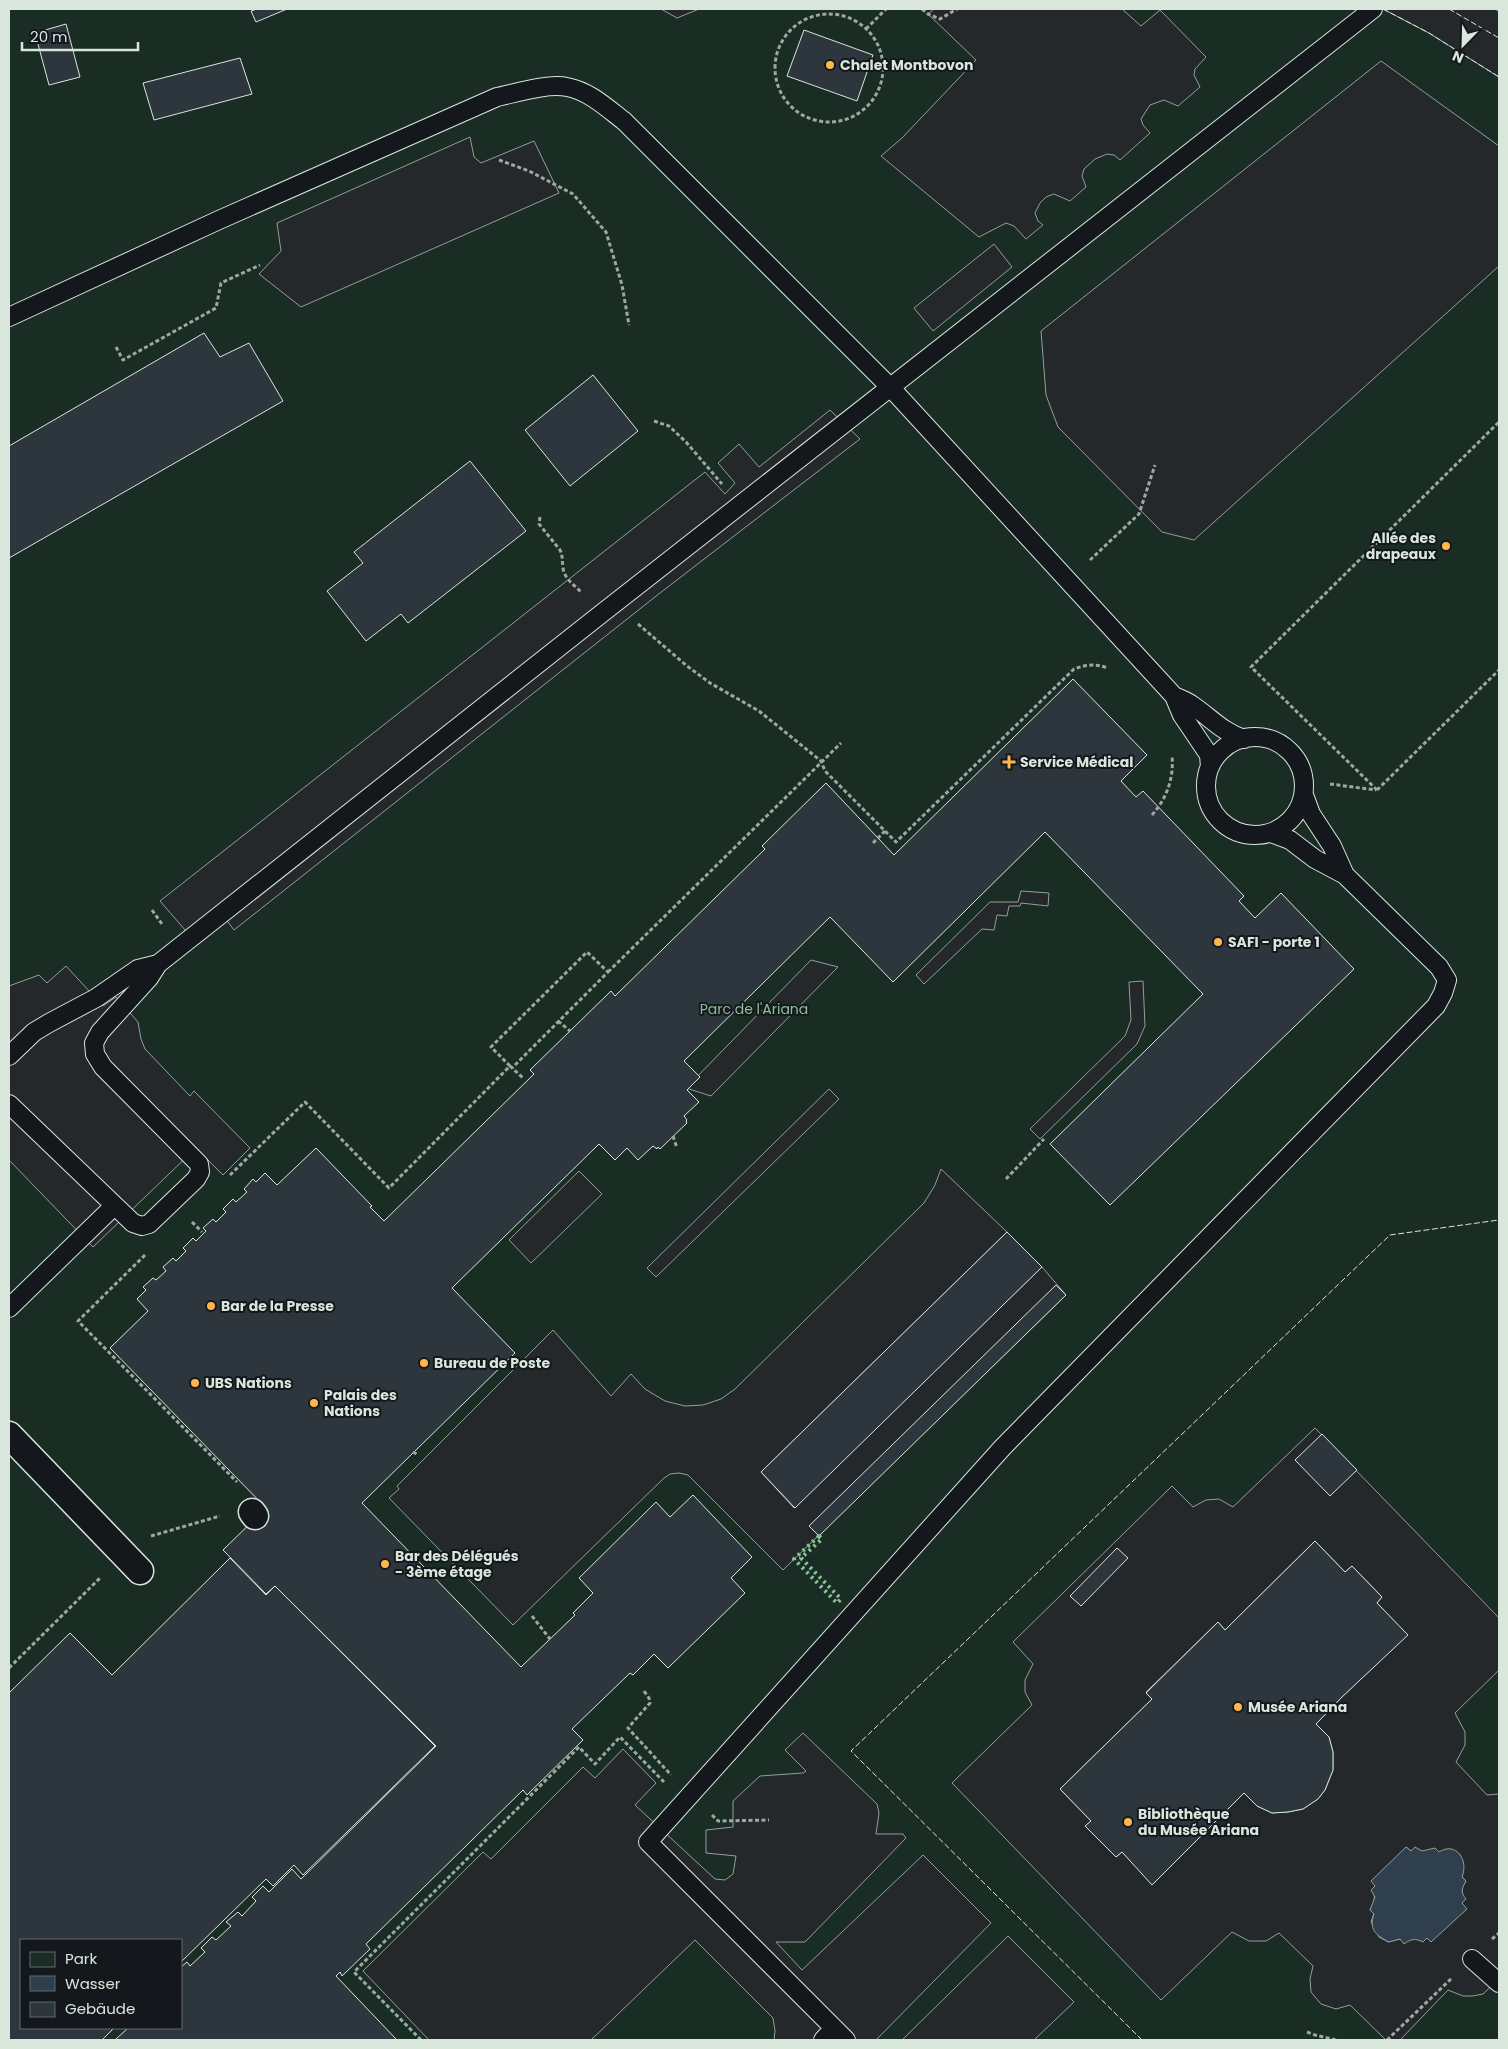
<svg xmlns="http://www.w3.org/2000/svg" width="1508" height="2049" font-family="Poppins,sans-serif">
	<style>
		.green { fill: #1a2d24; stroke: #939e99; fill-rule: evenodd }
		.parking { fill: #24282b; stroke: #939e99; fill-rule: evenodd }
		.water { fill: #2f3f4d; stroke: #939e99 }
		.building { fill: #2c363c; stroke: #d8e6dc }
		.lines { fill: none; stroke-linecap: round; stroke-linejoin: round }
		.service-casing { stroke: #d8e6dc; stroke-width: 20 }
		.pedestrian-casing { stroke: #d8e6dc; stroke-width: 29 }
		.path { stroke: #9da8a2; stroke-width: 3; stroke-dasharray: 4 2.5; stroke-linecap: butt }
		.service { stroke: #14181c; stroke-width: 18 }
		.pedestrian { stroke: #14181c; stroke-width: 26 }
		.hedge { stroke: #8ac095; stroke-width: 4; stroke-dasharray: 2.5 4; stroke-linecap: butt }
		.fence { stroke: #d8e6dc; stroke-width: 1; stroke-dasharray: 6 2.5; stroke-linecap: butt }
		.poi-dot { fill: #ffb74d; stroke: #14181c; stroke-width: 2 }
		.labels { text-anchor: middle; stroke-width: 4; stroke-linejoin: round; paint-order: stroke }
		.poi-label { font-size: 14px; font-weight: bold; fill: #d8e6dc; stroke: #14181c; text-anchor: start }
		.park-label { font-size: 14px; fill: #8ac095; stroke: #14181c }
	</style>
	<rect width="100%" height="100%" fill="#14181c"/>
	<path class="green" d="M9,9h1374l46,24 70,44v1963h-1490zM21,1940h160v88h-160z"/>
	<path class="parking" d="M661,9h38l-22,9z
		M934,9h188l19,17 19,-16 46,47 -11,12 -1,6 6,12 -22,19 -14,-6 -14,5 -9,14 2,6 7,8 -30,27 -6,-5 -7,-1 -12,5 -11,10 -2,7 4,11 -16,14 -16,-7 -8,3 -6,6 -5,10 3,8 5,4 -17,14 -12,-13 -8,-3 -27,14 -98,-81 21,-18 74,-78 -48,-46z
		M1383,9h112l4,3v65l-70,-44z
		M1381,61l118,85v120l-305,274 -32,-8 -104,-105 -12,-32 -5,-64z
		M470,137l4,20 7,6 53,-22 25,52 -258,114 -42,-33 22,-23 -4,-28z
		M994,244l18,23 -79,64 -19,-23z
		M830,410l30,29 -200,154 -426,337 -12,-16 -30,24 -32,-37 545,-429 20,22 10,-11 -17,-20 21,-19 20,23z
		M1021,891l28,2 -1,13 -27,-3 -1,3h-11l-2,10 -10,-1 -3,15 -12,-1 -58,55 -8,-9 74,-73h28z
		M811,960l27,7 -127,129 -25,-8z
		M66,966l37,40 13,-9 22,25 3,17 4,10 45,47 4,-5 56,57 -27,27 -27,-27 -103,99 -84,-87v-174l30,-11 8,8z
		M1143,981l2,45 -8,18 -97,95 -10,-10 95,-93 6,-16 -2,-38z
		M829,1089l10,10 -183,178 -9,-9z
		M941,1169l66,63 -246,240 33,36 248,-241 24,28 -283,275 -95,-95 -9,-2 -9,1 -7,5 -150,146 -124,-127 10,-9 -2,-3 156,-156 58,66 20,-22 14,15 20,12 20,5 18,-1 18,-6 14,-10 189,-186 11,-18z
		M579,1171l23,23 -71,69 -22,-23z
		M1315,1428l184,190v52l-44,43 10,19v13l-9,17 31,33 12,-1v185l-16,15 -11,2h-9l-15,-6 -48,50h-14l-36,-35 -14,4 -15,-5 -10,-12 -1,-13 3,-13 -34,-33 -13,8h-17l-17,-9 -71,68 -209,-217 80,-78 -7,-13v-12l8,-16 -20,-22 159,-156 21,21 13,-7 13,-1 14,8zM1315,1541l30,31 7,-6 30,31 -5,6 30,32 -65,62 -26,27 13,13 4,15v18l-8,20 -7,9 -15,10 -15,3 -16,1 -15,-7 -13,-13 -91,91 -31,-32 -6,5 -30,-31 5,-5 -31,-32 92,-90 -6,-7 72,-70 7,8zM1406,1847l5,4 28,1 27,29 -4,7v15l-31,39 -4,-4 -27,1 -12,3 -9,-5 -8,-15 3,-9 -4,-3 4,-8 1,-16z
		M803,1733l74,71 2,9 -3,21h27l3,4 -101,104h-29l26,28 121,-115 68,68 -115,117h-102l1,-9 -2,-13 -78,-78 -104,100h-162l-66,-69 120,-119 8,7 92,-92 12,11 28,-29 33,34 -21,22 80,74 10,1 8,-6 3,-18 -30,-3v-23l27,-3v-26l27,-25 43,-3 3,-2 -21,-21z
		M1008,1936l66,66 -40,38h-132z"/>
	<path class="water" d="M1406,1847l5,4 4,-4 7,4 13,-3 4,4c17,-11 30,8 23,25l4,4c-4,7 -6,11 0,18l-4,4 5,6 -36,33 -4,-4 -4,4c-8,-4 -12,-3 -19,2l-4,-5 -11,3c-14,-7 -20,-13 -15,-28l-4,-4 5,-13 -4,-7 4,-4 -4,-5z"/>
	<path class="building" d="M257,9h30l-31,13 -5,-11z
		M66,24l14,53 -31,8 -14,-52z
		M804,30l69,25 -16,46 -70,-25z
		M240,58l12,36 -98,26 -11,-37z
		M204,333l16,24 29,-14 34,58 -274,157v-112z
		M593,375l45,56 -68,55 -45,-56z
		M470,461l56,70 -118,92 -7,-9 -35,27 -39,-50 36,-28 -9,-11z
		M1073,679l74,76 -26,26 15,16 7,-6 101,105 -5,5 16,17 26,-25 73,76 -244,236 -60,-61 153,-150 -158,-162 -152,150 -63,-65 -146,144 16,16 -13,13 12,12 -15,14 3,4 -1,1 1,2 -27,26 -2,-2 -1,2 -4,-3 -15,14 -11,-12 -12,12 -16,-16 -147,144 63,65 -153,150 159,164 54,-52 -2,-2 20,-20 -14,-15 77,-76 14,15 23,-22 59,62 -21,21 14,15 -77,75 -14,-14 -21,21 -3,-2 -58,56 11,11 -56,55 -4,-5 -157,154 4,5 -28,27 -2,-4 -4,4 61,64h-282l13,-12h53v-61l6,-5 3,4 15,-14 -4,-4 11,-11 4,3 15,-14 -5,-4 12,-10 4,4 14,-15 -4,-4 11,-11 6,6 23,-23 9,10 135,-133 -161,-160 -9,8 -43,-44 43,-42 -156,-160 38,-37 -11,-12 9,-9 -3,-3 10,-9 3,2 10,-9 -3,-4 10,-9 3,3 10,-10 -3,-3 10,-10 3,3 10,-10 -3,-3 10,-9 3,3 10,-10 -3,-3 10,-10 3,3 11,-10 -3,-3 9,-10 3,3 9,-9 12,12 39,-37 56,58 -2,1 14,14 150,-147 -4,-4 81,-79 4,5 150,-147 -3,-3 64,-63 68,72z
		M1007,1232l35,35 -247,241 -34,-36z
		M1056,1285l10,10 -247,241 -10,-10z
		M1322,1434l35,36 -27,26 -35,-36z
		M1315,1541l30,31 7,-6 30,31 -5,6 31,32 -66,62 -26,27 13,13 4,15v18l-8,20 -7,9 -15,10 -15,3 -16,1 -15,-7 -13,-13 -92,92 -30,-33 -6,5 -31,-31 6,-5 -31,-32 92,-90 -6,-6 72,-71 7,8z
		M1117,1548l11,10 -47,48 -11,-10z
		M230,1558l36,37 9,-9 160,160 -132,129 -9,-10 -21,21 -7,-7 -85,83v-22h-160v88h93l-12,12h-93v-347l61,-60 42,42z"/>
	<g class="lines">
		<g class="service-casing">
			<path id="service" d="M9,317l210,-97 278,-123c19,-4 51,-14 70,-10 22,4 40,21 57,34l267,267 283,308 8,19 27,40 1,12
				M1174,696c6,3 13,5 18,9 18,12 30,27 52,34
				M1206 786a49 49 0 1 1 98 0a49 49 0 1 1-98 0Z
				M1304,795l7,19 21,32 13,29
				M9,1056l25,-24 15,-9 47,-25 42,-29 20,-5
				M9,1104l124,119 9,3 7,-2 47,-45 4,-7 -1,-8 -96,-97 -8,-13 -1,-11 6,-11 49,-54 9,-14 443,-350 772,-605
				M9,1308l105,-102
				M1472,1959l27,24
				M823,2040l11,-12
				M846,2040l-198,-198 355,-395 433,-441 7,-13 4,-13 -8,-13 -94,-92 -30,-16 -25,-19 -19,-7"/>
		</g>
		<g class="pedestrian-casing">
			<path id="pedestrian" d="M9,1435l131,136
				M252,1512l3,4"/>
		</g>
		<path class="path" d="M922,9l6,5 12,5 17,-10
			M775 68a54 54 0 1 1 108 0a54 54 0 1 1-108 0Z
			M866,29l20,-20
			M499,160l30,11 44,23 33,38 16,53 7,40
			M116,347l7,13 93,-52 5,-25 39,-18
			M654,421l15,5 17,16 36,42
			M540,517l-1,7 21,26c3,6 2,11 3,18 1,10 11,17 18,24
			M1090,560l49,-46 16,-49
			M638,624l49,42 23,17 49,28 62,50 4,10 71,71 178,-173c11,-4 21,-6 33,-1
			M1330,784l46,6
			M1377,790l-126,-123 248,-245
			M1377,790l122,-120
			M1152,815c15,-17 22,-37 20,-59
			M873,843l12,-12
			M152,910l10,14
			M608,972l233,-229
			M558,1021l12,10
			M510,1066l-19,-19 96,-95 21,20 -96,96
			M673,1136l4,12
			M230,1175l75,-73 84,86 121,-122 14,13
			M1006,1179l38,-40
			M192,1222l10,10
			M145,1255l-67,66 159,161
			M413,1452l5,3
			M151,1536l69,-20
			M532,1616l18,23
			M9,1668l92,-91
			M644,1691l5,7 1,5 -22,25 43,47
			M712,1815l6,6 51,-1
			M1492,1939l7,-6
			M1307,2032l8,3 21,5
			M421,2040l-67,-68 225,-225 16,17 25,-27 44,45
			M1387,2040l65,-62"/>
		<use href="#service" class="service"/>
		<use href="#pedestrian" class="pedestrian"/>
		<path class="hedge" d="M819,1536l3,3 -21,19 40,41 -4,4 -43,-44z"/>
		<path class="fence" d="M1383,9l46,24 70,44
			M1449,9l50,29
			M1142,2040l-291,-289 539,-516 109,-15"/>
	</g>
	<g class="poi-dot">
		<circle cx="830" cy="65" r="5"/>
		<circle cx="1446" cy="546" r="5"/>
		<path d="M1006.5 754.5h5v5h5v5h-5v5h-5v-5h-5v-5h5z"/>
		<circle cx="1218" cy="942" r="5"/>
		<circle cx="211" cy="1306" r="5"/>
		<circle cx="424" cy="1363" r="5"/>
		<circle cx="195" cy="1383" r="5"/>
		<circle cx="314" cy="1403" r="5"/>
		<circle cx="385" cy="1564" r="5"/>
		<circle cx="1238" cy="1707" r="5"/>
		<circle cx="1128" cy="1822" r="5"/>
	</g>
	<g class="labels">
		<g class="poi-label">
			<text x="840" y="70">Chalet Montbovon</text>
			<text x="1436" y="543" text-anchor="end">Allée des<tspan x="1436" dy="16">drapeaux</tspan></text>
			<text x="1020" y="767">Service Médical</text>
			<text x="1228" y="947">SAFI - porte 1</text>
			<text x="221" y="1311">Bar de la Presse</text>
			<text x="434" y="1368">Bureau de Poste</text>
			<text x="205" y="1388">UBS Nations</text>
			<text x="324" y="1400">Palais des<tspan x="324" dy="16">Nations</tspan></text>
			<text x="395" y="1561">Bar des Délégués<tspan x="395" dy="16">- 3ème étage</tspan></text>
			<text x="1248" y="1712">Musée Ariana</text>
			<text x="1138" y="1819">Bibliothèque<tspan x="1138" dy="16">du Musée Ariana</tspan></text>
		</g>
		<g class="park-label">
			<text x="754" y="1014">Parc de l'Ariana</text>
		</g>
	</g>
	<rect width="1508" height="2049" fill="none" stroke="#d8e6dc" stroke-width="20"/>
	<rect x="20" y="1939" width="162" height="90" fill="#14181c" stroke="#626a69"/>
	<rect x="30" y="1952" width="25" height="15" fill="#1a2d24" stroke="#626a69"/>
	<text x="65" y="1964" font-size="15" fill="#d8e6dc">Park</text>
	<rect x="30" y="1976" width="25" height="15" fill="#2f3f4d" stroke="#626a69"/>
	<text x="65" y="1989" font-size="15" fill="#d8e6dc">Wasser</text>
	<rect x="30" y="2002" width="25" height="15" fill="#2c363c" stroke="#626a69"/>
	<text x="65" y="2014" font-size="15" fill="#d8e6dc">Gebäude</text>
	<g transform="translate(1463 45) rotate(203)" stroke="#14181c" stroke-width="4" paint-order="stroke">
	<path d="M0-4L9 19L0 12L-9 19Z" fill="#d8e6dc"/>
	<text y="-8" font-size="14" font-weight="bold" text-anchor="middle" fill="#d8e6dc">N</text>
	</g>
	<path d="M22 42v8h116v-8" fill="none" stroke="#d8e6dc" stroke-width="2.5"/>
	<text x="30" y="42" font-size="15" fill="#d8e6dc" stroke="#14181c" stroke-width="4" paint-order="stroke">20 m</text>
</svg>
